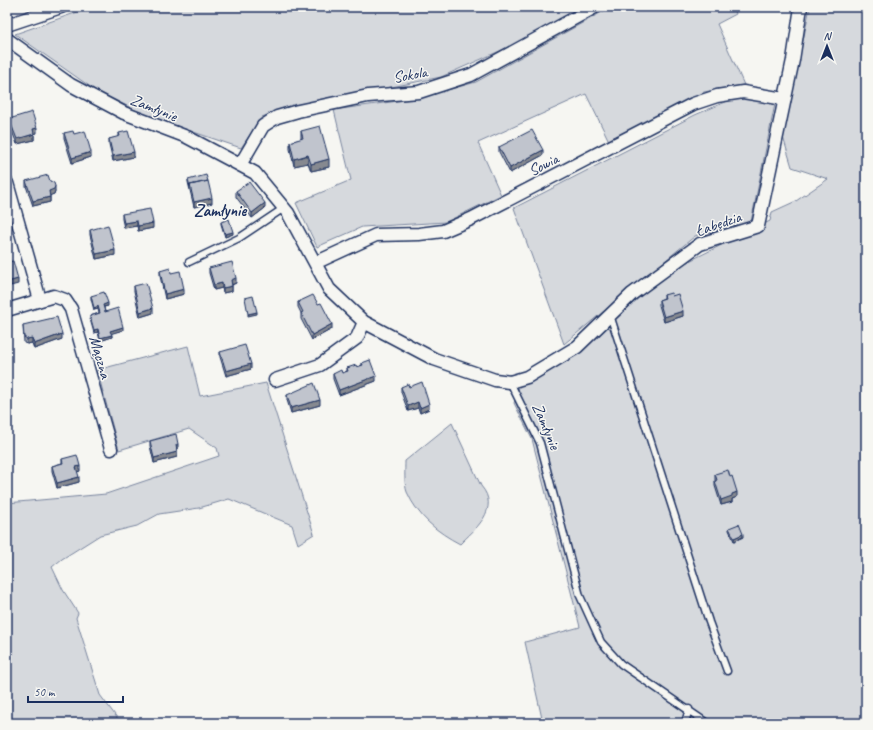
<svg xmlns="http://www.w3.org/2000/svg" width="873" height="730" font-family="Caveat,sans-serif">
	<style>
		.green { fill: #d6d9dd; stroke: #78849e }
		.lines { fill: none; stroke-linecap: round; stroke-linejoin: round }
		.lane-casing { stroke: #1b2f5e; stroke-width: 9 }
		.street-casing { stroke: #1b2f5e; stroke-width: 15 }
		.lane { stroke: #f6f6f2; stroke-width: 6 }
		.street { stroke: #f6f6f2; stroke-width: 12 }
		.wall { fill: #a5a9b0; stroke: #1b2f5e }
		.shaded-wall { fill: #868990; stroke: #1b2f5e }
		.building { fill: #c0c4cd; stroke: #1b2f5e }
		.labels { text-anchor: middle; stroke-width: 3; stroke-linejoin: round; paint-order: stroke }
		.street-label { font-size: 16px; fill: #1b2f5e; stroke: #f6f6f2 }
		.neighbourhood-label { font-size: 17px; font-weight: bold; fill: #1b2f5e; stroke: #f6f6f2 }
	</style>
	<rect width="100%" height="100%" fill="#f6f6f2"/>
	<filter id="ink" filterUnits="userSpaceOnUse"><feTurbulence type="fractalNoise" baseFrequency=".025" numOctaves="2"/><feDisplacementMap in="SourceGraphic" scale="8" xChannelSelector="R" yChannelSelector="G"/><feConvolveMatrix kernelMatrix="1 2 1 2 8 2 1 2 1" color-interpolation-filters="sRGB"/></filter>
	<g filter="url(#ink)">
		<path class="green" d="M92,7h492l-73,39 -70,31 -158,32 -21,8 -21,31 -92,-31 -54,-27 -80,-56z
			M611,7h123l2,7 -19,10 27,61 -40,7 -95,49 -23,-47 -108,49 23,52 -55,27 -84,5 -45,20 -21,-44 55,-23 -17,-70 85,-12 57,-16z
			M810,7h56v716h-323l-18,-81 55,-15 -48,-188 -18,-36 6,-19 61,-33 86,-79 103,-51 2,-9 24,-11 32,-22 -36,-12 -9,-30z
			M758,95l6,7 11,2 -24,118 -56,14 -131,108 -50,-136 181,-93 35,-15z
			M188,346l12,50 66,-13 48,151 -16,10 -6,-19 -63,-26 -30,9 -40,6 -22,12 -37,9 -38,24 -10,8 11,23 15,23 -2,5 24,77 21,28h-114v-92c3,-12 7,-27 0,-39v-89l99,-9 113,-38 -2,-8 -28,-19 -70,21 -22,-80z
			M452,423l29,63c20,23 -6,43 -21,58 -23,-12 -42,-27 -53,-52 -3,-8 -2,-22 -2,-31z"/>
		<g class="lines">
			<g class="lane-casing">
				<path id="lane" d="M189,262l50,-24 45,-30
					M610,315l99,307 18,49
					M510,382l30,61 40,153 21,46 20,22 86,59
					M685,723l4,-14"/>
			</g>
			<g class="street-casing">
				<path id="street" d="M7,25l54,-18
					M7,39l64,46 53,28 63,24 68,36 33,40 41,76 35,33 70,37 61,21 15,2 17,-5 50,-30 55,-53 68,-50 58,-18 35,-166 8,-53
					M240,165l23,-39 14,-9 21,-6 70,-15 51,-4 52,-17 124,-68
					M7,183l33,117
					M315,263l61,-28 43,-1 24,-3 28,-12 222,-115 24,-8 26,-4 41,7
					M7,310l47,-14 11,4 6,9 40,140
					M275,380l45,-15 37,-27 7,-16"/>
			</g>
			<use href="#lane" class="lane"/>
			<use href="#street" class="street"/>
		</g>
		<path class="wall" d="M9,119l28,14h-3v7l-17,4 -8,-20z
			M301,131l28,36 -18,4 -3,-8 -14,3 -4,-17v-7l11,-3z
			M64,133l10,1 17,23 -19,6 -8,-25z
			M119,133l15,24 -21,4 -4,-17v-5l10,-2z
			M499,147l44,8 -33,18 -11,-21z
			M188,180l24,23 -18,4 -6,-25z
			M26,181h24l5,10 -1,3 -4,1v7l-17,4 -7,-20z
			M236,191l29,17 -13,10 -16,-21z
			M122,214l31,14 -15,3 -1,-5 -13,2 -2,-9z
			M221,222l12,12 -8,3 -4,-13z
			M90,230l25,25 -19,4 -6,-24z
			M209,268l27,15 -4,2v6l-9,2 -1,-5 -8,2 -5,-17z
			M160,271l11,2 13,21 -19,5 -5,-23z
			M134,286l19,27 -13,4 -6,-26z
			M664,295l8,1 11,20 -19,6 -5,-17v-5l5,-2z
			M91,296l17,10 -4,1 1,5 18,18 -12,3 1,4 -12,4 -2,-9 -4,1 -4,-14v-3l9,-3 -1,-4 -4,1 -3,-11z
			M298,302l34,27 -20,11 -11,-21v-6l-3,-6z
			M23,325l39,14 -28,10 -2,-6 -5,1 -3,-1z
			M220,352l31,17 -25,7 -6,-19z
			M362,363l14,18 -37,14 -6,-16v-5l9,-1 5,-2v-3l10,-1 5,-2z
			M401,387h8l20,22 -9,4 -2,-5 -10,3 -7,-19z
			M287,395l33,10 -29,8 -4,-13z
			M150,441l28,8 -1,1v7l-23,6 -4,-17z
			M62,459l18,12 -3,1 2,10 -22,6 -5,-17v-5l10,-3z
			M715,474l22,23 -5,2v3l-11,3 -6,-19z
			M729,528l14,9 -9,4 -5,-11z"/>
		<path class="shaded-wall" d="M37,128v5l-4,1v-5z
			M34,134v6l-17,4v-5z
			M543,150v5l-33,18v-5z
			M91,152v5l-19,6v-5z
			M134,152v5l-21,4v-5z
			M308,155v8l-14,3v-7z
			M329,159v8l-18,4v-7z
			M55,186v5l-1,3 -5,2v-5z
			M50,197v5l-17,4v-5z
			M212,198v5l-18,4v-5z
			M265,203v5l-13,10v-5z
			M137,221v5l-13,2v-5z
			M153,223v5l-15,3v-5z
			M233,232v2l-8,3v-3z
			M115,250v5l-19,4v-5z
			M236,278v5l-5,2v-5z
			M18,279v5l-11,3v-5z
			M222,283v5l-8,2v-5z
			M232,286v5l-9,2v-5z
			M184,289v5l-19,5v-5z
			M108,303v3l-5,1v-2z
			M98,306v3l-4,1v-2z
			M153,308v5l-13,4v-5z
			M683,311v5l-19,6v-5z
			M257,312v2l-9,2v-2z
			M332,324v5l-20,11v-5z
			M123,327v3l-13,4v-3z
			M98,329v3l-4,1v-3z
			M62,334v5l-28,10v-5z
			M112,335v2l-12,4v-3z
			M32,338v5l-5,1v-5z
			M251,364v5l-25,7v-5z
			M376,376v5l-37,14v-5z
			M320,400v5l-29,8v-5z
			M418,402v6l-10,3v-5z
			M429,404v5l-9,4v-5z
			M178,444v5l-2,1v-5z
			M177,452v5l-23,6v-5z
			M80,466v5l-4,1v-5z
			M79,477v5l-22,6v-5z
			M737,492v5l-5,2v3l-11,3v-5l11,-6z
			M743,534v3l-9,4v-3z"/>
		<path class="building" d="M32,112l5,16 -4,1 1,5 -17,5 -8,-20z
			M320,126l9,33 -18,5 -3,-9 -14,4 -4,-17 13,-4 -2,-7z
			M532,130l11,20 -33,18 -11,-21z
			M73,131l1,3 11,-3 6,21 -19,6 -8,-25z
			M128,131l6,21 -21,4 -4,-17 11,-3 -1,-3z
			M48,175l2,6 4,2 1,3 -1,3 -5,2 1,6 -17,4 -7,-20z
			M206,175l2,6 -18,4v3l-2,-8z
			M208,181l4,17 -18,4 -4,-17z
			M249,182l16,21 -13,10 -16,-22z
			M150,209l3,14 -15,3 -1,-5 -13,2 -2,-9z
			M229,219l4,13 -8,2 -4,-12z
			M108,225l7,25 -19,4 -6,-24z
			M13,261l5,18 -11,3v-20z
			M232,262l4,16 -5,2 1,6 -9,2 -1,-5 -8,2 -5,-17z
			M170,268l1,5 9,-2 4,18 -19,5 -5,-23z
			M146,283l7,25 -13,4 -6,-26z
			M104,292l4,11 -5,2 2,7 13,-4 5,19 -13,4 2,4 -12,3 -2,-9 -4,1 -4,-14 10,-3 -2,-7 -4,2 -3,-12z
			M671,293l1,3 6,-2 5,17 -19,6 -5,-17 6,-2 -1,-3z
			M313,295l5,9 3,-1 11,21 -20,11 -11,-22 2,-1 -5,-10z
			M253,296l4,16 -9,2 -3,-16z
			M57,317l5,17 -28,10 -2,-6 -5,1 -3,-2 -1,-12z
			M245,345l6,19 -25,7 -6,-19z
			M370,360l6,16 -37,14 -6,-16 8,-4 1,3 6,-2 -1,-3 9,-3 1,2 6,-2 -1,-2z
			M422,382l7,22 -9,4 -2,-6 -10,4 -7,-19 7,-3 1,3z
			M314,383l6,17 -29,8 -4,-13z
			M176,434l2,10 -2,1 1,7 -23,6 -4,-17z
			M77,455l3,11 -4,1 3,10 -22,6 -5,-17 11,-3 -1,-4z
			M728,470l2,7 2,-1 5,16 -5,2v2l-11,4 -6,-19 2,-1 -2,-6z
			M739,524l4,10 -9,4 -5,-10z"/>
	</g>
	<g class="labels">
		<g class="street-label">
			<text transform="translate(410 74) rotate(-10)" y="6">Sokola</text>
			<text transform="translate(154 107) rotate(22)" y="6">Zamłynie</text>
			<text transform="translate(543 164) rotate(-27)" y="6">Sowia</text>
			<text transform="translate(718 223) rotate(-19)" y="6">Łabędzia</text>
			<text transform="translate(101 357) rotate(74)" y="6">Mączna</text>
			<text transform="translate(547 426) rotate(67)" y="6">Zamłynie</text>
		</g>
		<g class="neighbourhood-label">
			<text x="220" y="216">Zamłynie</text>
		</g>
	</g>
	<rect width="873" height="730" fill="none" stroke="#f6f6f2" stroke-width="24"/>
	<rect x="12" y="12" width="849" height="706" fill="none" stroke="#1b2f5e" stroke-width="1.5" filter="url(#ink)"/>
	<g transform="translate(827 46)" stroke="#f6f6f2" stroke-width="3" paint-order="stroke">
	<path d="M0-3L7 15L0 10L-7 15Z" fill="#1b2f5e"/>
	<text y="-6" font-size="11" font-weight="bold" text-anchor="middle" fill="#1b2f5e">N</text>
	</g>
	<path d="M28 696v6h95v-6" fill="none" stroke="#1b2f5e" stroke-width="2"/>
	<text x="34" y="696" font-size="12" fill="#1b2f5e" stroke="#f6f6f2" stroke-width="3" paint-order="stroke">50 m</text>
</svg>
